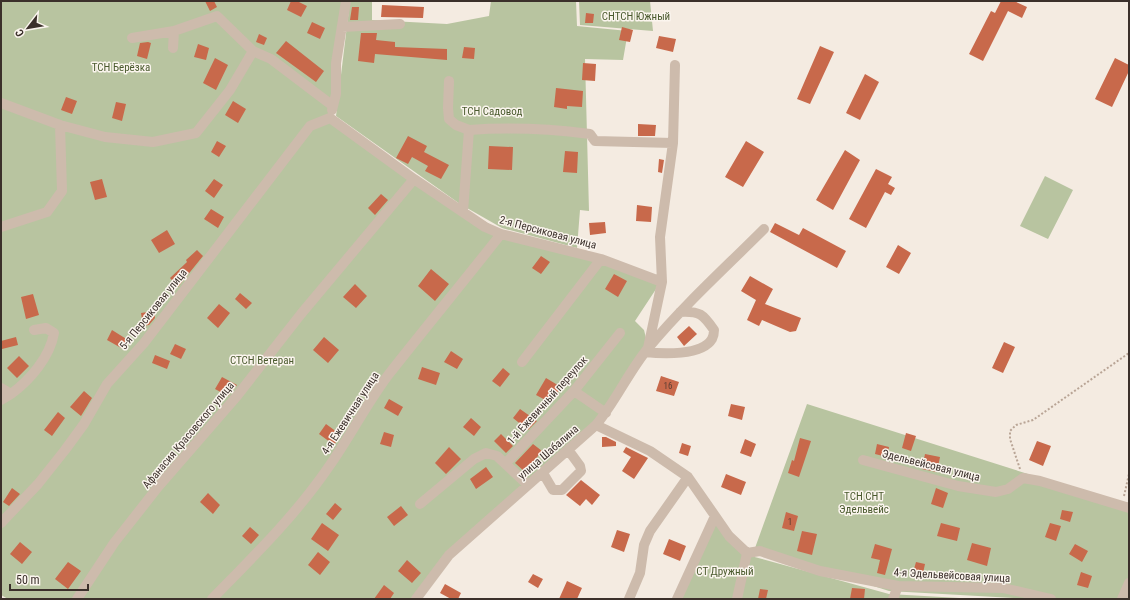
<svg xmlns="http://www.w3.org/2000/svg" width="1130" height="600" font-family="'Roboto Condensed',sans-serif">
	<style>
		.green { fill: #b8c4a0 }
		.building { fill: #c8694b }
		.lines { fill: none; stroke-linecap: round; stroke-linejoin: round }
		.path { stroke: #b9a596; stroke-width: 2; stroke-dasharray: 2 2; stroke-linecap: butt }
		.minor { stroke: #cdbbac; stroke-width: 10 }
		.labels { text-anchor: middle; stroke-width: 3; stroke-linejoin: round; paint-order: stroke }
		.number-label { font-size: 9px; fill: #5e3e33 }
		.park-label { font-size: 11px; fill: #4a5a2e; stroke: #fbf5ee }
		.street-label { font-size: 11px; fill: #3b302b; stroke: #fbf5ee }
	</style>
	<rect width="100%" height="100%" fill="#f4ebe1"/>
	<path class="green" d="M1,1h343l-11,115 119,87 50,28 158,52 -25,38 9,9 5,20 -53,79 -143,127 -36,43h-409l-7,-4z
		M350,1h22v19l75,4 42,-8 2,-15h85l1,25 51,5 -5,29 -38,-1 4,152 -9,-1 -3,38 -75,-20 -42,-24 -124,-88z
		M579,1h71l3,30 -73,-6z
		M1045,176l28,14 -25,49 -28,-13z
		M807,404l221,70 94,35 7,-8v98h-96l-144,-8 -134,-43z
		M716,522l35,34 138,38 88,5h-297z"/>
	<path class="building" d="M205,1h9l3,6 -7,4z
		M291,1h6l10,5 -6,11 -14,-7z
		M1001,1h13l13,6 -5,11 -14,-7 -25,50 -14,-7 22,-43 4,2z
		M382,5l42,2 -1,11 -42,-1z
		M352,7h7l-1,13h-8z
		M586,13l8,1 -1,9h-8z
		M312,22l13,6 -5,11 -13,-6z
		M622,27l11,3 -3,12 -11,-2z
		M361,33h16l-1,7 19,2v5l52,2v11l-72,-6 -1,9 -16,-2z
		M259,34l8,4 -3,7 -8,-3z
		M659,36l17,3 -3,13 -17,-4z
		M286,41l38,30 -8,11 -40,-29z
		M148,42l3,1 -4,16 -10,-3 3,-13z
		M198,44l11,4 -3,12 -12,-3z
		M820,46l14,6 -24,52 -13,-5z
		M464,47l11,1 -1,11 -12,-1z
		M215,58l13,7 -12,25 -13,-7z
		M1115,58l14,7v6l-17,36 -17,-8z
		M583,63l13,1 -1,17 -13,-1z
		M865,74l14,8 -19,38 -14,-7z
		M556,88l27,3 -1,16 -15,-1v3l-13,-2z
		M66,97l11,4 -5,13 -11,-4z
		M233,101l13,8 -8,14 -13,-8z
		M116,102l10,2 -4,17 -10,-3z
		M638,124l18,1 -1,11h-17z
		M408,136l19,10 -3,6 25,13 -8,14 -16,-8 3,-5 -16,-9 -4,7 -12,-6z
		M217,141l9,5 -7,11 -8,-5z
		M746,141l18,11 -21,35 -18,-10z
		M489,146l24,1 -1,23 -24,-1z
		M845,150l15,10 -27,50 -17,-10z
		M565,151l13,1 -1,21 -14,-1z
		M659,159l5,1 -2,13 -4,-1z
		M876,169l16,8 -4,7 7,4 -4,7 -6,-3 -19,36 -17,-9z
		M102,179l5,18 -12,3 -5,-18z
		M214,179l9,6 -9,13 -9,-7z
		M381,194l7,6 -13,15 -7,-7z
		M637,205l15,2 -1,15 -15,-1z
		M211,209l13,8 -6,11 -14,-9z
		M605,222l1,11 -16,2 -1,-12z
		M775,223l24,12 4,-7 43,23 -9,17 -67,-36z
		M167,230l8,14 -16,9 -8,-13z
		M898,245l13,8 -12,21 -13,-7z
		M197,250l6,6 -25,31 -8,-9 17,-16 -1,-2z
		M541,256l9,6 -9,12 -9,-6z
		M431,269l18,15 -14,17 -17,-15z
		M614,274l13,7 -9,16 -13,-8z
		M750,276l23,13 -8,15 36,14 -5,13 -6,1 -28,-12 -3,6 -12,-6 9,-20 -15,-9z
		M355,284l12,12 -11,12 -13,-11z
		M240,293l12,10 -6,6 -11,-10z
		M33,294l6,21 -13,4 -5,-22z
		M219,304l11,9 -12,15 -11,-10z
		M154,311l1,7 -6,7 -6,1 -2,-13z
		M689,326l8,8 -13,12 -7,-9z
		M112,330l16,10 -5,9 -16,-9z
		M16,337l2,8 -16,4 -1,-8z
		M324,337l15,13 -11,13 -15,-13z
		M1004,342l11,5 -12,26 -11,-5z
		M175,344l11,5 -5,10 -11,-5z
		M451,351l12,8 -6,10 -13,-7z
		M155,355l15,6 -3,8 -15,-6z
		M19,356l10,10 -12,12 -10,-10z
		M422,367l18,6 -4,12 -18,-6z
		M503,368l7,6 -10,13 -8,-6z
		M661,376l18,6 -5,14 -18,-5z
		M222,377l15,8 -9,11 -13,-7z
		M546,378l15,9 -10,16 -15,-8z
		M84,391l8,7 -11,18 -11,-9z
		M389,399l14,8 -5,9 -14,-8z
		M731,404l14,3 -3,13 -14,-4z
		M520,409l17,12 -9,9 -15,-12z
		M58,412l7,6 -13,18 -8,-6z
		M471,418l10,9 -7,9 -11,-9z
		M326,424l15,11 -7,10 -15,-11z
		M384,432l10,3 -3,12 -11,-3z
		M906,433l10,3 -5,15 -9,-3z
		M501,434l12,12 -7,7 -12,-12z
		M602,437h4l10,5v4l-14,1z
		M800,438l11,3 -12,36 -11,-4 4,-13 2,1z
		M745,439l11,5 -5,13 -11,-4z
		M1037,441l14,5 -8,20 -14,-6z
		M682,443l9,3 -3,10 -9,-3z
		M533,444l9,7 -17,21 -10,-9z
		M877,444l12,3 -2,10 -12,-3z
		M449,447l12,12 -15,15 -11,-11z
		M626,447l22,11 -14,21 -12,-8 9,-14 -8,-5z
		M925,454l15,3 -3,15 -15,-3z
		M486,467l7,10 -17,12 -6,-10z
		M726,474l20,8 -5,13 -20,-8z
		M581,480l19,15 -8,10 -6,-6 -6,7 -14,-11z
		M12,488l8,6 -11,12 -6,-4z
		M936,488l12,5 -5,15 -12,-4z
		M208,493l12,12 -7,9 -13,-12z
		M335,503l7,6 -9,11 -7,-6z
		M401,506l7,9 -14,11 -7,-9z
		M1062,510l11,2 -3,10 -10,-3z
		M786,512l12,4 -4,15 -12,-3z
		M322,523l17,12 -11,16 -17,-12z
		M941,523l19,5 -3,13 -20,-5z
		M1050,523l11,3 -5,15 -11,-4z
		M250,527l9,8 -8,9 -9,-8z
		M617,530l13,4 -6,18 -13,-5z
		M802,531l15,3 -5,21 -15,-4z
		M669,539l17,7 -6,15 -17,-7z
		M20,542l12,10 -10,12 -12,-10z
		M972,543l19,5 -4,18 -20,-6z
		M875,544l17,5 -7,26 -8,-2 3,-13 -9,-2z
		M1075,544l13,7 -6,11 -13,-8z
		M318,552l12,10 -10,13 -12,-10z
		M407,560l14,13 -9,10 -14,-12z
		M68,562l13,9 -13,18 -13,-10z
		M916,562l9,2 -3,14 -10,-2z
		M1081,572l11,4 -4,12 -11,-3z
		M533,574l10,5 -5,9 -10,-6z
		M567,581l15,7 -5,11h-18z
		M445,584l16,9 -3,6h-7l-11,-6z
		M384,585l10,8 -4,6h-16z
		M852,588l13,1 -1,10h-14z
		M760,589l8,1 -2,9h-8z"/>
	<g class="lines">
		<path class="path" d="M1020,469l-10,-30v-8l6,-6 17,-5 96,-67
			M1124,496l5,-22"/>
		<path class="minor" d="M342,27l58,-3
			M132,38l42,-7 43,-15 36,35 18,8 62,47
			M173,48l1,-17
			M449,81l-1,27 1,11 7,6 13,5 -6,82
			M1,103l59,22 45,12 48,5 43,-9 34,-43 23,-39
			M332,110l4,-16v-31l10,-62
			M330,118l84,61 71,48 16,7 100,25 61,23
			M469,130c40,-3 82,-1 121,4l5,7 78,2
			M1,227l46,-15 15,-21 -2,-66
			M648,348l14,-66 -2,-45 13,-94 2,-78
			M645,352c17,2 57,4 67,-13 1,-2 2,-7 2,-9 -11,-16 -14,-19 -34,-18
			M522,362l79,-103
			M1,388l10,6 -10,6
			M574,391l32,22
			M11,394c19,-14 39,-37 43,-61l-8,-5 -12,2
			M596,425l54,26 38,26 41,59 18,17 13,-2 60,20 78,15 105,2 48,11
			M863,460l95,26 38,6 12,-3 15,-11 17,3 89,27
			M506,463l68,-72 46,-58
			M543,473l10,17h9l19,-19 -1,-5 -11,-15
			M420,504l54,-45 12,-6 11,3 31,29
			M1,523l37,-39 27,-34 19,-26 23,-40 37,-41 166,-217 20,-8
			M77,599l37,-56 44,-56 79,-91 64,-82 113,-135
			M212,599c42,-43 84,-84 118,-134 21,-30 37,-62 59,-91 37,-47 75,-93 112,-140
			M416,599l33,-44 147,-130c20,-24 33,-54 53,-78 35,-42 76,-79 115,-118
			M629,599l11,-26 4,-28 6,-14 38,-54
			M677,599l38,-83
			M737,599l10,-46
			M893,599l5,-13
			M1122,599l7,-16"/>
	</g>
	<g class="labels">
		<g class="number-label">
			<text x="668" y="389">16</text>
			<text x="790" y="525">1</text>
		</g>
		<g class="park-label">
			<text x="636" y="20">СНТСН Южный</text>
			<text x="121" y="71">ТСН Берёзка</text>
			<text x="492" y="115">ТСН Садовод</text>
			<text x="262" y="364">СТСН Ветеран</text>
			<text x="864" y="500">ТСН СНТ<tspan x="864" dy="13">Эдельвейс</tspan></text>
			<text x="725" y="575">СТ Дружный</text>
		</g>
		<g class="street-label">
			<text transform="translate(548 232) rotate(15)" y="4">2-я Персиковая улица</text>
			<text transform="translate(153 309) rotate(-51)" y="4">5-я Персиковая улица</text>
			<text transform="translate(547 400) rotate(-48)" y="4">1-й Ежевичный переулок</text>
			<text transform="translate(350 413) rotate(-57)" y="4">4-я Ежевичная улица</text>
			<text transform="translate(188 435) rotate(-50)" y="4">Афанасия Красовского улица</text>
			<text transform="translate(548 452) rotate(-41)" y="4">улица Шабалина</text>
			<text transform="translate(931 465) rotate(14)" y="4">Эдельвейсовая улица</text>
			<text transform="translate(952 575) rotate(3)" y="4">4-я Эдельвейсовая улица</text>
		</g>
	</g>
	<rect width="1130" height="600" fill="none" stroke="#3b302b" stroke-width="4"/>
	<g transform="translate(28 28) rotate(239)" stroke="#fbf5ee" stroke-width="3" paint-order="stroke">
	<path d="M0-3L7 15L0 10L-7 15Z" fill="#3b302b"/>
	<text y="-6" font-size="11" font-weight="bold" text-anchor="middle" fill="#3b302b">С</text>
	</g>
	<path d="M10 584v6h78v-6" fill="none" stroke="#3b302b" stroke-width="2"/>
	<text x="16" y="584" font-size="12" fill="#3b302b" stroke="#fbf5ee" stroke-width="3" paint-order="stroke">50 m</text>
</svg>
